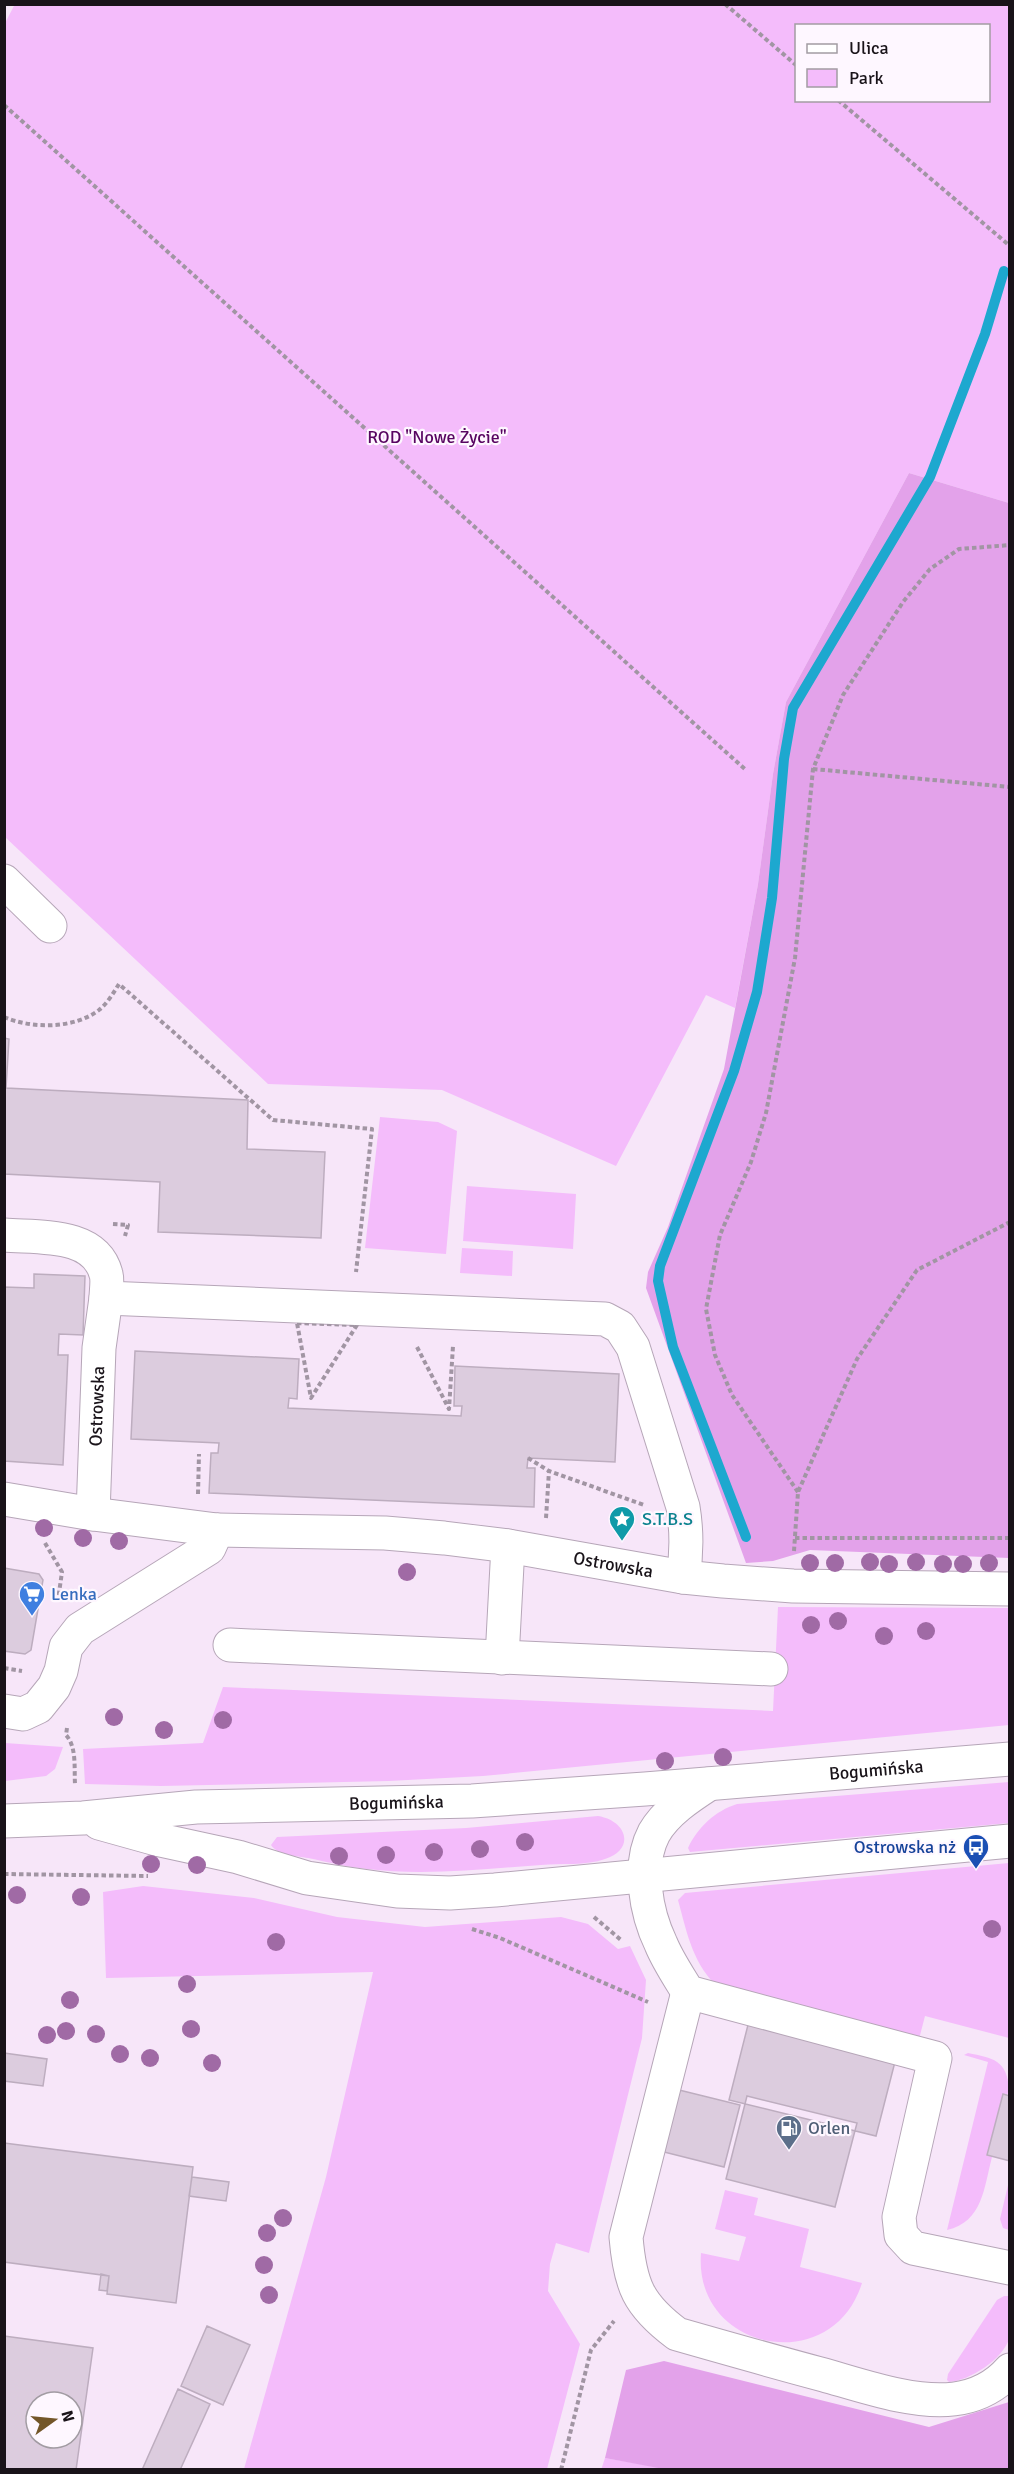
<svg xmlns="http://www.w3.org/2000/svg" width="1014" height="2474" font-family="Signika,sans-serif">
	<style>
		.green { fill: #f4bcfb; fill-rule: evenodd }
		.forest { fill: #e3a2ea }
		.lines { fill: none; stroke-linecap: round; stroke-linejoin: round }
		.stream { stroke: #1da8cf; stroke-width: 10 }
		.building { fill: #dcccde; stroke: #bdadbf; stroke-width: 1.5; fill-rule: evenodd }
		.minor-casing { stroke: #b6a6b8; stroke-width: 35 }
		.path { stroke: #a195a3; stroke-width: 4; stroke-dasharray: 4.5 3; stroke-linecap: butt }
		.minor { stroke: #fff; stroke-width: 33 }
		.tree { fill: #a06aa5 }
		.labels { text-anchor: middle; stroke-width: 4.5; stroke-linejoin: round; paint-order: stroke }
		.park-label { font-size: 18px; fill: #580561; stroke: #fef7ff }
		.street-label { font-size: 18px; fill: #191319; stroke: #fef7ff }
		.culture-label { font-size: 18px; fill: #0d838f; stroke: #fef7ff; text-anchor: start }
		.shop-label { font-size: 18px; fill: #366cbe; stroke: #fef7ff; text-anchor: start }
		.transit-label { font-size: 18px; fill: #164399; stroke: #fef7ff; text-anchor: end }
		.service-label { font-size: 18px; fill: #4e5e75; stroke: #fef7ff; text-anchor: start }
	</style>
	<rect width="100%" height="100%" fill="#f7e6f9"/>
	<path class="green" d="M15,4l994,1v498l-100,-30 -123,229 -13,72 -15,110 -23,124 -29,-13 -90,171 -174,-76 -174,-6 -263,-247 -1,-812zM796,26h192v74h-192z
		M380,1117l58,5 19,9 -11,123 -81,-6z
		M467,1186l109,8 -3,55 -110,-8z
		M462,1248l51,3 -1,25 -52,-3z
		M778,1607l231,1v117l-526,51 -94,5 -228,5 -76,-2 -2,-35 120,-6 20,-56 550,24z
		M5,1743l58,4 -8,22 -9,7 -41,5z
		M1009,1782v41l-319,29 -2,-4c10,-21 27,-37 49,-44z
		M598,1816c30,5 37,34 7,43 -19,7 -44,4 -64,6 -57,4 -117,11 -174,4 -20,-2 -39,-7 -59,-11 -11,-2 -31,-3 -37,-13l6,-8 189,-9z
		M1009,1863v175l-84,-22 -7,27 -197,-53c-28,-24 -34,-57 -43,-90l7,-7z
		M143,1886l111,12 83,19 88,10 136,-10 27,7 30,25 12,-3 16,34 -4,58 -53,215 -33,-10 -6,21 -2,27 32,53 -33,125h-303l82,-292 47,-205 -267,6 -3,-86z
		M968,2053c25,5 39,7 41,36l-21,66 4,2c-8,30 -9,65 -45,73l41,-168 -24,-7z
		M1009,2181l1,49h-1l-6,-2 -3,-9z
		M725,2190l33,8 -4,17 55,14 -9,38 62,16c-30,96 -169,68 -161,-30l38,8 7,-24 -31,-8z
		M1004,2296h5c1,11 4,33 0,43 -6,20 -40,42 -60,43l-2,-2 1,-6 49,-74z
		M605,2458l64,11 -68,1z"/>
	<path class="forest" d="M909,473l100,30v1055l-199,-8 -37,11 -27,2 -100,-275 2,-16 20,-45 56,-158 34,-185 15,-110 13,-72z
		M664,2361l265,66 80,-25v67l-340,1 -64,-12 21,-88z"/>
	<g class="lines">
		<path class="stream" d="M746,1537l-73,-190 -15,-66 2,-15 74,-195 23,-79 15,-94 12,-139 9,-51 137,-231 55,-143 19,-63"/>
	</g>
	<path class="building" d="M4,1038l5,1 -3,49 242,12 -1,49 78,3 -4,86 -163,-6 2,-50 -156,-8z
		M34,1274l51,2 -2,59 -24,-1 -1,21h10l-5,110 -59,-4v-174l30,1z
		M135,1351l164,8 -2,40 -8,-1 -1,10 173,8 1,-10h-8l1,-40 164,8 -4,88 -87,-4 -1,10h8l-1,39 -325,-14 2,-40h7l1,-10 -88,-4z
		M4,1568l35,6 4,6 -12,70 -6,4 -21,-3z
		M750,2017l147,37 -21,82 -147,-36z
		M4,2053l43,6 -4,27 -39,-5z
		M667,2087l73,18 -16,62 -72,-18z
		M1003,2094l7,2v65l-23,-6z
		M747,2096l110,27 -22,84 -109,-28z
		M4,2143l189,24 -17,136 -69,-9 2,-18 -105,-14z
		M192,2177l37,5 -3,19 -37,-5z
		M101,2274l8,2 -2,15 -8,-1z
		M207,2326l43,19 -27,60 -42,-19z
		M4,2336l89,12 -17,122h-72zM36,2402h36v36h-36z
		M178,2389l32,15 -30,66h-38z"/>
	<g class="lines">
		<g class="minor-casing">
			<g id="minor">
				<path d="M4,881l46,45"/>
				<path d="M4,1235c35,3 91,-3 102,39 2,7 0,17 0,24l499,21 15,8 13,20 50,160c4,24 4,46 0,70"/>
				<path id="s1" d="M4,1499l89,15 124,16 168,3 59,5 64,8 175,31 40,4 70,5 217,3"/>
				<path id="s2" d="M93,1514l6,-166 7,-50"/>
				<path d="M230,1645l541,24"/>
				<path d="M502,1658l6,-112"/>
				<path d="M4,1711l19,3 15,-7 16,-20 7,-16 5,-24 14,-18 129,-81 8,-18"/>
				<path d="M709,1784c-20,13 -43,28 -55,49 -17,32 -8,80 7,111 7,17 18,33 27,48l247,66 -36,159 2,18 12,13 97,20"/>
				<path id="s3" d="M4,1821l79,-3 113,-11 276,-6 173,-12 365,-30"/>
				<path d="M99,1823l61,17 78,17 69,21 90,13 53,2 45,-3 515,-49"/>
				<path d="M688,1992l-62,245c4,48 12,68 51,97 49,14 98,28 147,41 39,11 90,29 130,24 23,-3 42,-13 56,-29"/>
			</g>
		</g>
		<path class="path" d="M725,4l71,61
			M4,5l1,-1
			M838,100l172,146
			M4,105l742,665
			M813,769l197,18
			M4,1017c28,12 70,12 95,-7 8,-6 15,-18 20,-26l154,136 99,9 -16,143
			M113,1224l15,1 -3,11
			M297,1323l60,2 -46,73z
			M417,1347l32,62 4,-63
			M528,1458l21,13
			M798,1492l-66,-97 -17,-40 -9,-46 14,-74 31,-73 15,-49 29,-155 18,-189 30,-74 60,-93 27,-33 29,-20 51,-4
			M198,1494l1,-40
			M546,1518l3,-47 95,34
			M795,1538h215
			M45,1543l17,29 -4,28
			M794,1551l4,-59 59,-133 60,-89 93,-48
			M4,1668l18,3
			M67,1728l-1,7c11,12 8,34 9,49
			M4,1874l144,2
			M594,1917l27,23
			M472,1929l28,9 148,64
			M561,2470l30,-120 23,-29"/>
		<use href="#minor" class="minor"/>
	</g>
	<g class="tree">
		<circle cx="44" cy="1528" r="9"/>
		<circle cx="83" cy="1538" r="9"/>
		<circle cx="119" cy="1541" r="9"/>
		<circle cx="870" cy="1562" r="9"/>
		<circle cx="916" cy="1562" r="9"/>
		<circle cx="810" cy="1563" r="9"/>
		<circle cx="835" cy="1563" r="9"/>
		<circle cx="989" cy="1563" r="9"/>
		<circle cx="889" cy="1564" r="9"/>
		<circle cx="943" cy="1564" r="9"/>
		<circle cx="963" cy="1564" r="9"/>
		<circle cx="407" cy="1572" r="9"/>
		<circle cx="838" cy="1621" r="9"/>
		<circle cx="811" cy="1625" r="9"/>
		<circle cx="926" cy="1631" r="9"/>
		<circle cx="884" cy="1636" r="9"/>
		<circle cx="114" cy="1717" r="9"/>
		<circle cx="223" cy="1720" r="9"/>
		<circle cx="164" cy="1730" r="9"/>
		<circle cx="723" cy="1757" r="9"/>
		<circle cx="665" cy="1761" r="9"/>
		<circle cx="525" cy="1842" r="9"/>
		<circle cx="480" cy="1849" r="9"/>
		<circle cx="434" cy="1852" r="9"/>
		<circle cx="386" cy="1855" r="9"/>
		<circle cx="339" cy="1856" r="9"/>
		<circle cx="151" cy="1864" r="9"/>
		<circle cx="197" cy="1865" r="9"/>
		<circle cx="17" cy="1895" r="9"/>
		<circle cx="81" cy="1897" r="9"/>
		<circle cx="992" cy="1929" r="9"/>
		<circle cx="276" cy="1942" r="9"/>
		<circle cx="187" cy="1984" r="9"/>
		<circle cx="70" cy="2000" r="9"/>
		<circle cx="191" cy="2029" r="9"/>
		<circle cx="66" cy="2031" r="9"/>
		<circle cx="96" cy="2034" r="9"/>
		<circle cx="47" cy="2035" r="9"/>
		<circle cx="120" cy="2054" r="9"/>
		<circle cx="150" cy="2058" r="9"/>
		<circle cx="212" cy="2063" r="9"/>
		<circle cx="283" cy="2218" r="9"/>
		<circle cx="267" cy="2233" r="9"/>
		<circle cx="264" cy="2265" r="9"/>
		<circle cx="269" cy="2295" r="9"/>
	</g>
	<defs>
		<g id="sight-pin" transform="scale(1.35)"><path d="M0 17L-7.5 6A9.5 9.5 0 1 1 7.5 6Z" fill="#0f9aa8" stroke="#fef7ff"/><path d="M0-6L1.8-2.2L6-1.7L2.9 1.2L3.7 5.4L0 3.3L-3.7 5.4L-2.9 1.2L-6-1.7L-1.8-2.2Z" fill="#fff"/></g>
		<g id="supermarket-pin" transform="scale(1.35)"><path d="M0 17L-7.5 6A9.5 9.5 0 1 1 7.5 6Z" fill="#3f7fe0" stroke="#fef7ff"/><path d="M-6-5.5h2.5l.6 2H6L4.5 2H-2.5L-4.4-4H-6ZM-1.5 3.2a1.3 1.3 0 1 0 .1 0ZM3 3.2a1.3 1.3 0 1 0 .1 0Z" fill="#fff"/></g>
		<g id="bus-pin" transform="scale(1.35)"><path d="M0 17L-7.5 6A9.5 9.5 0 1 1 7.5 6Z" fill="#1a4fb4" stroke="#fef7ff"/><path d="M-5-6H5V4H4V6H2V4H-2V6H-4V4H-5ZM-3.5-4V0h7V-4ZM-3.5 1.2v1.5H-2V1.2ZM2 1.2v1.5H3.5V1.2Z" fill="#fff"/></g>
		<g id="fuel-pin" transform="scale(1.35)"><path d="M0 17L-7.5 6A9.5 9.5 0 1 1 7.5 6Z" fill="#5c6f8a" stroke="#fef7ff"/><path d="M-5.5-6h7V0h2V4h1.3V-2.5L3-4.5l.8-.8L6-3V5H2.5V1h-1V6h-7ZM-4.2-4.7v3.2H.2V-4.7Z" fill="#fff"/></g>
	</defs>
	<g fill-rule="evenodd">
		<use href="#sight-pin" x="622" y="1519"/>
		<use href="#supermarket-pin" x="32" y="1594"/>
		<use href="#bus-pin" x="976" y="1847"/>
		<use href="#fuel-pin" x="789" y="2128"/>
	</g>
	<g class="labels">
		<g class="park-label">
			<text x="437" y="443">ROD "Nowe Życie"</text>
		</g>
		<g class="street-label">
			<text dy="6" stroke="none"><textPath href="#s2" startOffset="108">Ostrowska</textPath></text>
			<text dy="6" stroke="none"><textPath href="#s1" startOffset="614">Ostrowska</textPath></text>
			<text dy="6" stroke="none"><textPath href="#s3" startOffset="874">Bogumińska</textPath></text>
			<text dy="6" stroke="none"><textPath href="#s3" startOffset="393">Bogumińska</textPath></text>
		</g>
		<g class="culture-label">
			<text x="642" y="1525">S.T.B.S</text>
		</g>
		<g class="shop-label">
			<text x="51" y="1600">Lenka</text>
		</g>
		<g class="transit-label">
			<text x="956" y="1853">Ostrowska nż</text>
		</g>
		<g class="service-label">
			<text x="808" y="2134">Orlen</text>
		</g>
	</g>
	<rect width="1014" height="2474" fill="none" stroke="#191319" stroke-width="12"/>
	<rect x="795" y="24" width="195" height="78" fill="#fef7ff" stroke="#a29ca3" stroke-width="1.5"/>
	<rect x="807" y="44" width="30" height="9" fill="#ffffff" stroke="#a29ca3" stroke-width="1.5"/>
	<text x="849" y="54" font-size="18" fill="#191319">Ulica</text>
	<rect x="807" y="69" width="30" height="18" fill="#f4bcfb" stroke="#a29ca3" stroke-width="1.5"/>
	<text x="849" y="84" font-size="18" fill="#191319">Park</text>
	<g transform="translate(54 2420) rotate(75)"><circle r="28" fill="#fef7ff" stroke="#a29ca3" stroke-width="1.5"/>
	<path d="M0-4.5L10 22L0 15L-10 22Z" fill="#735629"/>
	<text y="-9" font-size="16" font-weight="bold" text-anchor="middle" fill="#191319">N</text>
	</g>
</svg>
